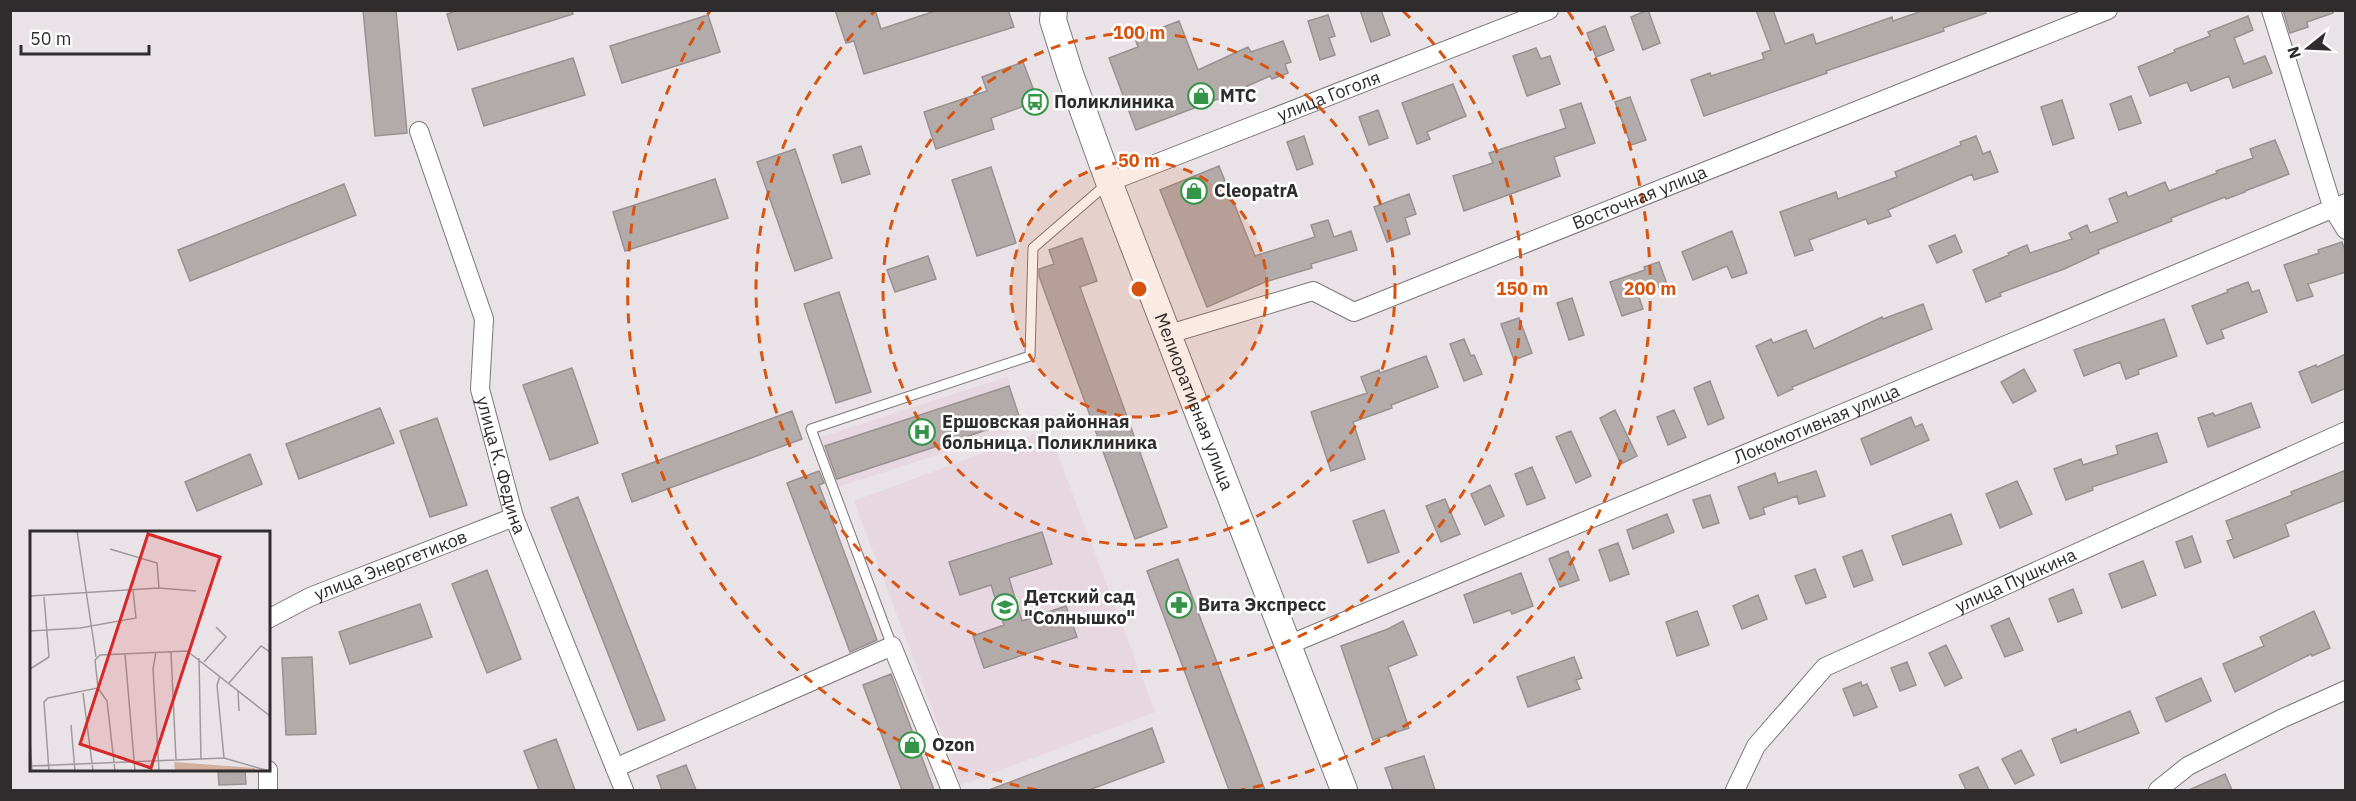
<svg xmlns="http://www.w3.org/2000/svg" width="2356" height="801" font-family="'IBM Plex Sans',sans-serif">
	<style>
		.built { fill: #e6d7e0 }
		.building { fill: #b3aaaa; stroke: #999191; stroke-width: 1.5 }
		.lines { fill: none; stroke-linecap: round; stroke-linejoin: round }
		.lane-casing { stroke: #7d767a; stroke-width: 11 }
		.street-casing { stroke: #7d767a; stroke-width: 20 }
		.secondary-casing { stroke: #7d767a; stroke-width: 28 }
		.lane { stroke: #fff; stroke-width: 9 }
		.street { stroke: #fff; stroke-width: 18 }
		.secondary { stroke: #fff; stroke-width: 26 }
		.ring { fill: none; stroke: #d6540f; stroke-width: 3; stroke-dasharray: 10 8 }
		.labels { text-anchor: middle; stroke-width: 5; stroke-linejoin: round; paint-order: stroke }
		.poi-label { font-size: 18px; font-weight: bold; fill: #2f2c2e; stroke: #fff; text-anchor: start }
		.street-label { font-size: 18px; fill: #2f2c2e; stroke: #fff }
		.inset-road { fill: none; stroke: #9f999c; stroke-width: 1.5 }
		.view { fill: #d62828; fill-opacity: 0.15; stroke: #d62828; stroke-width: 3 }
		.inset-edge { fill: none; stroke: #2f2c2e; stroke-width: 3 }
		.centre { fill: #d6540f; stroke: #fff; stroke-width: 3 }
		.ring-label { font-size: 18px; text-anchor: middle; font-weight: bold; fill: #d6540f; stroke: #fff; stroke-width: 5; stroke-linejoin: round; paint-order: stroke }
	</style>
	<rect width="100%" height="100%" fill="#e9e2e6"/>
	<path class="built" d="M1007,377l17,50 -187,60 -16,-50z
		M1048,429l107,283 -194,73 -107,-284z"/>
	<path class="building" d="M363,10h33l11,123 -32,3z
		M459,10h113l1,4 -115,36 -11,-36z
		M835,10h40l6,19 57,-19h70l6,17 -150,47 -10,-33 -8,2z
		M1360,10h21l9,25 -19,7z
		M1648,10l12,33 -17,7 -12,-33z
		M1756,10h17l12,34 28,-10 3,10 76,-27 1,4 32,-11h60l1,3 -43,15 1,3 -118,40 1,2 -123,43 -13,-36 19,-7 1,3 53,-17 -2,-6 9,-3z
		M2283,10h50v3l-26,9 1,5 -18,6z
		M708,15l12,37 -98,31 -12,-37z
		M1328,15l7,21 -6,2 6,17 -15,5 -12,-39z
		M2248,16l5,14 -19,8 10,26 21,-8 7,17 -39,15 -4,-12 -38,15 -4,-9 -37,14 -12,-29 37,-15 -1,-2 36,-14 -2,-4z
		M1179,21l19,49 50,-23 3,5 32,-11 8,21 -6,2 3,9 -16,6 -2,-3 -52,23 -82,31 -27,-72 29,-11 -3,-9z
		M1605,26l9,24 -18,7 -9,-24z
		M1536,48l5,11 9,-3 10,28 -33,12 -14,-40z
		M573,58l12,37 -101,31 -12,-37z
		M1023,62l15,39 -47,17 3,11 -58,20 -12,-37 63,-21 -5,-14z
		M1453,84l13,32 -39,16 3,7 -13,5 -15,-41z
		M2131,96l10,27 -22,7 -9,-26z
		M1630,97l16,43 -15,5 -16,-43z
		M2062,100l12,38 -21,7 -12,-38z
		M1581,103l14,40 -41,14 6,19 -96,35 -11,-35 40,-13 -4,-10 77,-25 -6,-18z
		M1378,110l10,28 -19,7 -10,-28z
		M1304,136l9,28 -16,6 -10,-28z
		M1976,136l7,18 7,-3 8,21 -24,8 -2,-6 -84,36 3,6 -23,8 -2,-5 -57,21 4,10 -18,6 -15,-44 56,-20 2,7 59,-22 -2,-5 66,-27 -1,-3z
		M2275,140l14,34 -44,17v1l-19,7 -1,-2 -54,21 1,3 -74,29 1,3 -35,16 -64,24 1,3 -15,6 -13,-32 36,-15 -1,-2 19,-8 3,8 42,-14 -3,-6 18,-8 3,8 28,-11 -9,-23 17,-7 2,5 37,-15 4,9 48,-18 -1,-2 37,-13 -3,-9z
		M861,146l9,28 -28,9 -9,-28z
		M795,149l37,109 -37,13 -38,-109z
		M1219,166l36,90 60,-19 -4,-12 17,-5 6,17 17,-6 6,19 -46,14 1,4 -47,14 -58,25 -47,-117z
		M991,167l25,76 -39,13 -25,-76z
		M715,179l13,39 -103,33 -12,-39z
		M344,184l12,31 -166,66 -12,-31z
		M1409,194l7,20 -11,4 5,16 -23,8 -13,-35z
		M1732,231l15,42 -15,5 -5,-12 -34,14 -11,-28z
		M1955,235l7,17 -25,11 -8,-17z
		M1082,238l15,43 -17,6 87,240 -32,12 -96,-263v-7l15,-5 -5,-14z
		M2342,242l4,11v19l-38,12 5,12 -16,5 -13,-36 35,-12 -1,-3z
		M928,256l8,23 -41,13 -8,-22z
		M1659,262l8,22 -29,10 5,15 -21,7 -12,-34 35,-12 -1,-3z
		M2248,282l4,10 7,-2 8,22 -46,18 3,8 -17,6 -15,-38 36,-14 -1,-2z
		M839,292l32,100 -35,11 -32,-99z
		M1572,298l12,37 -15,5 -12,-37z
		M1923,304l9,25 -140,58 1,2 -15,7 -22,-50 15,-7 2,4 33,-13 8,19 68,-32 1,2z
		M1519,318l13,35 -18,7 -13,-36z
		M2164,319l13,37 -39,14 1,4 -13,5 -6,-17 -36,14 -10,-26z
		M1464,339l7,17 3,-1 8,19 -18,7 -14,-37z
		M2346,354v34l-34,15 -13,-31 17,-7 1,2z
		M1426,356l12,31 -47,18 1,3 -39,14 12,37 -34,12 -20,-59 56,-19 -6,-16 18,-7 1,3z
		M572,368l26,75 -48,17 -27,-75z
		M2024,369l12,22 -23,12 -12,-21z
		M1710,381l14,37 -16,7 -14,-37z
		M1009,386l11,33 -183,60 -12,-33z
		M2251,403l9,24 -52,20 -10,-29 15,-5 2,3z
		M380,408l14,35 -95,36 -13,-35z
		M1615,410l22,46 -16,8 -21,-46z
		M1674,410l12,27 -18,8 -11,-28z
		M792,411l10,28 -170,63 -10,-28z
		M1911,417l4,10 7,-3 7,16 -58,25 -10,-26z
		M437,418l30,87 -37,12 -30,-86z
		M1571,431l20,45 -15,7 -20,-46z
		M2157,433l10,29 -75,25 1,3 -27,10 -12,-31 27,-10 2,6 35,-11 -2,-8z
		M250,454l12,30 -65,27 -12,-29z
		M1532,467l13,31 -18,7 -12,-31z
		M2346,470v30l-61,24 4,12 -55,22 -7,-17 6,-2 -7,-18 66,-26 -1,-3z
		M819,471l5,12 -5,2 58,155 -27,12 -63,-169z
		M1816,471l9,25 -26,8 -2,-8 -34,12 2,6 -15,5 -12,-32 37,-14 3,10z
		M2017,481l15,33 -32,14 -14,-34z
		M1490,485l14,31 -19,9 -14,-31z
		M1710,495l9,28 -16,5 -10,-28z
		M578,497l87,223 -27,10 -87,-222z
		M1445,499l15,35 -19,8 -15,-36z
		M1384,510l15,42 -31,11 -15,-42z
		M1667,514l7,18 -41,17 -6,-19z
		M1951,514l11,30 -59,21 -11,-29z
		M1042,532l10,32 -43,14 13,43 44,-15 11,31 -93,31 -11,-32 31,-11 -13,-40 -31,10 -11,-33z
		M2192,536l9,26 -16,6 -9,-26z
		M1618,543l11,31 -19,7 -11,-31z
		M1862,550l11,30 -19,7 -11,-30z
		M1568,551l11,29 -19,7 -11,-28z
		M1178,559l87,231h-36l-82,-219z
		M2143,561l13,34 -34,13 -13,-34z
		M1815,569l11,28 -20,7 -11,-28z
		M487,570l34,89 -34,14 -35,-89z
		M1521,573l12,33 -21,8 -2,-4 -36,13 -10,-28z
		M2073,589l9,24 -24,9 -9,-23z
		M1758,595l9,24 -25,10 -9,-23z
		M420,604l12,33 -82,27 -11,-32z
		M1697,611l12,34 -32,11 -11,-34z
		M2314,611l16,37 -18,8 -1,-2 -76,38 -12,-28 41,-18 -4,-9z
		M2009,618l14,32 -18,7 -14,-31z
		M1403,621l14,34 -29,12 21,61 -36,12 -32,-94 47,-17z
		M1946,645l16,33 -17,8 -16,-33z
		M312,657l4,77 -30,1 -4,-77z
		M1574,657l8,21 -6,2 4,9 -52,18 -11,-30z
		M1907,662l9,23 -16,6 -9,-23z
		M891,674l43,116h-32l-39,-105z
		M2201,678l10,23 -45,21 -10,-24z
		M1861,682l1,4 5,-2 10,23 -23,9 -11,-27z
		M2130,711l9,22 -78,30 -9,-24 24,-10 1,4z
		M1152,728l12,34 -75,28h-100z
		M556,739l19,51h-36l-15,-39z
		M2021,750l13,25 -19,9 -13,-25z
		M1424,756l11,34h-42l-8,-22z
		M686,765l10,25h-34l-5,-14z
		M1978,767l11,23h-23l-7,-15z
		M218,770h27l1,14 -27,1z
		M2225,774l7,16h-43z"/>
	<g class="lines">
		<g class="lane-casing">
			<path id="lane" d="M892,646l-81,-217 219,-73 3,-108 75,-65"/>
		</g>
		<g class="street-casing">
			<g id="street">
				<path d="M2271,10l62,199 13,21"/>
				<path id="s1" d="M419,131l65,188 -4,70 34,128 110,273"/>
				<path id="s2" d="M1109,182l440,-172"/>
				<path id="s3" d="M1169,334l144,-43 41,21 754,-302"/>
				<path id="s4" d="M268,619l42,-22 204,-80"/>
				<path id="s5" d="M1288,645l1058,-442"/>
				<path d="M615,768l277,-122 59,144"/>
				<path d="M268,770v20"/>
				<path id="s6" d="M1735,790l21,-44 69,-79 521,-236"/>
				<path d="M2158,790l30,-24 93,-47 65,-29"/>
			</g>
		</g>
		<g class="secondary-casing">
			<g id="secondary">
				<path id="s7" d="M1054,10l-1,10 17,54 39,108 235,608"/>
			</g>
		</g>
		<use href="#lane" class="lane"/>
		<use href="#street" class="street"/>
		<use href="#secondary" class="secondary"/>
	</g>
	<circle cx="1139" cy="289" r="128" fill="#d6540f" fill-opacity=".12"/>
	<g class="ring">
		<circle cx="1139" cy="289" r="128"/>
		<circle cx="1139" cy="289" r="256"/>
		<path d="M1403 11A383 383 0 1 1 875 11"/>
		<path d="M1037 790A511 511 0 0 1 710 11M1568 11A511 511 0 0 1 1241 790"/>
	</g>
	<defs>
		<g id="shop-ring" transform="scale(1.35)"><circle r="9.5" fill="#fff" stroke="#349448" stroke-width="1.5"/><path d="M-5-2.5h2.3a2.7 3.5 0 0 1 5.4 0H5L5.5 6h-11ZM-1.5-2.5h3a1.5 2.3 0 0 0-3 0Z" fill="#349448"/></g>
		<g id="bus-ring" transform="scale(1.35)"><circle r="9.5" fill="#fff" stroke="#349448" stroke-width="1.5"/><path d="M-5-6H5V4H4V6H2V4H-2V6H-4V4H-5ZM-3.5-4V0h7V-4ZM-3.5 1.2v1.5H-2V1.2ZM2 1.2v1.5H3.5V1.2Z" fill="#349448"/></g>
		<g id="hospital-ring" transform="scale(1.35)"><circle r="9.5" fill="#fff" stroke="#349448" stroke-width="1.5"/><path d="M-5-5h3v3.5h4V-5h3V5h-3V1.5h-4V5h-3Z" fill="#349448"/></g>
		<g id="pharmacy-ring" transform="scale(1.35)"><circle r="9.5" fill="#fff" stroke="#349448" stroke-width="1.5"/><path d="M-2-6h4v4h4v4h-4v4h-4v-4h-4v-4h4Z" fill="#349448"/></g>
		<g id="school-ring" transform="scale(1.35)"><circle r="9.5" fill="#fff" stroke="#349448" stroke-width="1.5"/><path d="M0-5L7-2L0 1L-7-2ZM-4 1L0 2.5L4 1V4Q0 6-4 4Z" fill="#349448"/></g>
	</defs>
	<g fill-rule="evenodd">
		<use href="#shop-ring" x="1201" y="96"/>
		<use href="#bus-ring" x="1035" y="102"/>
		<use href="#shop-ring" x="1194" y="191"/>
		<use href="#hospital-ring" x="922" y="432"/>
		<use href="#pharmacy-ring" x="1179" y="605"/>
		<use href="#school-ring" x="1005" y="607"/>
		<use href="#shop-ring" x="912" y="745"/>
	</g>
	<g class="labels">
		<g class="poi-label">
			<text x="1220" y="102">МТС</text>
			<text x="1054" y="108">Поликлиника</text>
			<text x="1214" y="197">CleopatrA</text>
			<text x="942" y="428">Ершовская районная<tspan x="942" dy="21">больница. Поликлиника</tspan></text>
			<text x="1024" y="603">Детский сад<tspan x="1024" dy="21">"Солнышко"</tspan></text>
			<text x="1198" y="611">Вита Экспресс</text>
			<text x="932" y="751">Ozon</text>
		</g>
		<g class="street-label">
			<text dy="6" stroke="none"><textPath href="#s2" startOffset="236">улица Гоголя</textPath></text>
			<text dy="6" stroke="none"><textPath href="#s3" startOffset="504">Восточная улица</textPath></text>
			<text dy="6" stroke="none"><textPath href="#s7" startOffset="417">Мелиоративная улица</textPath></text>
			<text dy="6" stroke="none"><textPath href="#s5" startOffset="573">Локомотивная улица</textPath></text>
			<text dy="6" stroke="none"><textPath href="#s1" startOffset="348">улица К. Федина</textPath></text>
			<text dy="6" stroke="none"><textPath href="#s4" startOffset="134">улица Энергетиков</textPath></text>
			<text dy="6" stroke="none"><textPath href="#s6" startOffset="363">улица Пушкина</textPath></text>
		</g>
	</g>
	<g transform="translate(30 531)">
		<rect width="240" height="240" fill="#e9e2e6"/>
		<path d="M144,231l81,6v3h-80z" fill="#d3b1a0"/>
		<path class="inset-road" d="M47,0l19,126M80,18l47,14 2,25M0,65l129,-8 37,3M0,100l50,-3 56,-10 -3,-28M126,121l-3,17 6,102M141,121l5,108M95,123l10,117M169,127l2,101M174,131l22,-25 -10,-10M0,138l19,-12 -5,-60M190,145l-3,9 7,73M199,152l32,-37 9,6M68,157l9,13 8,70M208,160l1,20M53,162l10,78M41,194l4,46M0,207l2,33M0,235l194,-8 45,13M19,240l-5,-69 4,-4 50,-10 -3,-28 5,-5 87,-4 83,65"/>
		<path class="view" d="M118,3l72,23 -69,211 -71,-24z"/>
		<rect width="240" height="240" class="inset-edge"/>
	</g>
	<circle cx="1139" cy="289" r="9" class="centre"/>
	<g class="ring-label">
		<text x="1139" y="39">100 m</text>
		<text x="1139" y="167">50 m</text>
		<text x="1522" y="295">150 m</text>
		<text x="1650" y="295">200 m</text>
	</g>
	<rect width="2356" height="801" fill="none" stroke="#2f2c2e" stroke-width="24"/>
	<g transform="translate(2308 48) rotate(252)" stroke="#ffffff" stroke-width="4.5" paint-order="stroke">
	<path d="M0-4.5L10 22L0 15L-10 22Z" fill="#2f2c2e"/>
	<text y="-9" font-size="16" font-weight="bold" text-anchor="middle" fill="#2f2c2e">N</text>
	</g>
	<path d="M21 45v9h128v-9" fill="none" stroke="#2f2c2e" stroke-width="3"/>
	<text x="30" y="45" font-size="18" fill="#2f2c2e" stroke="#ffffff" stroke-width="4.5" paint-order="stroke">50 m</text>
</svg>
